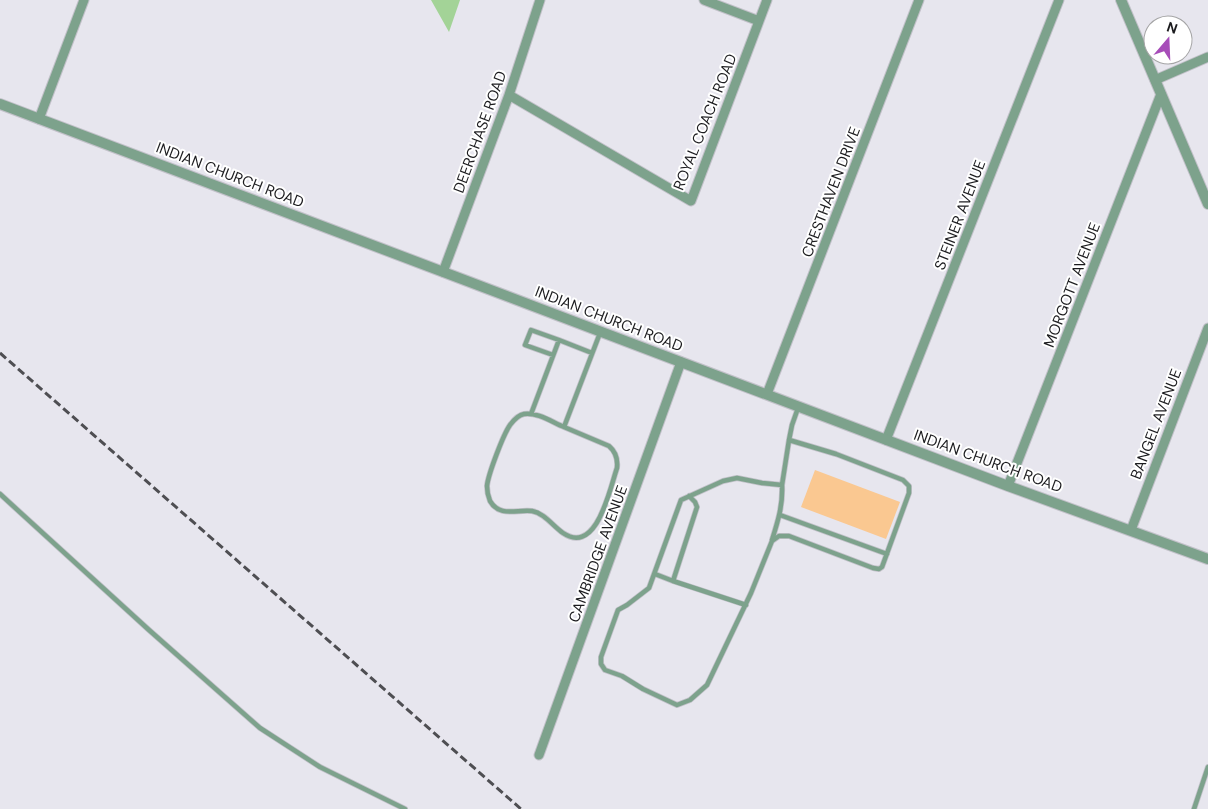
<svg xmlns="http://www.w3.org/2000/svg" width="1208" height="809" font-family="'DM Sans',sans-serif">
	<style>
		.green { fill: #a3d397 }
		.building { fill: #fac891 }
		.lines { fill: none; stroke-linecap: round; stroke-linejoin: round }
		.service-casing { stroke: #c2c1c9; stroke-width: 6 }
		.minor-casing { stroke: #c2c1c9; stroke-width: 11 }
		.tertiary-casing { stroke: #c2c1c9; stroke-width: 12 }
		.service { stroke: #7da28c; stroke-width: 4.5 }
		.minor { stroke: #7da28c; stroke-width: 9 }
		.tertiary { stroke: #7da28c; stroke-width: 10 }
		.rail { stroke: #4e4e52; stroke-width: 3; stroke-dasharray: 8 4; stroke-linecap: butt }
		.labels { text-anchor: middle; stroke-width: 4; stroke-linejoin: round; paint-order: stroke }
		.street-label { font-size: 15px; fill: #1b1b1e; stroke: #fff }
	</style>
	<rect width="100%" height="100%" fill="#e7e6ee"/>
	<path class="green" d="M431,0h29l-11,32z"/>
	<path class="building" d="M815,470l85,32 -14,37 -85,-32z"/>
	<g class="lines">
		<g class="service-casing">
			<path id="service" d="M553,355l-28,-10 6,-15 28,10
				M531,414l28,-74 33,13
				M564,427c-12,-5 -27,-15 -40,-13 -6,1 -11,7 -14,11 -7,10 -22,50 -23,61 0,6 1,10 3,15 10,17 27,8 42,10 12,2 21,15 31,22 34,23 47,-45 54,-65 1,-9 -1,-16 -8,-22l-45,-19 36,-94
				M789,440l-7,45 -20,-2 -25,-5 -14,3 -42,19 -32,88 -22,17 -9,5 -17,47v7l4,6 17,6 21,13 34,16 13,-5 17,-15 44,-92 21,-52 7,-5h10l84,32 6,1 3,-2 27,-74v-7l-6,-6 -67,-26 -47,-14 3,-15 6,-17
				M0,494l149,136 111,98 60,39 85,42
				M689,496l6,6 2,5 -24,74 73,24
				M780,515l107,39
				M772,540c6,-19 11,-35 10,-55
				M655,574l18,7
				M1194,809l14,-42"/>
		</g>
		<g class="minor-casing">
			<path id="minor" d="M704,0l55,21
				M1155,80l53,-23
				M509,95l182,106 76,-201
				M39,119l45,-119
				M443,272l66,-177 31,-95
				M767,394l152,-394
				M886,440l173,-440
				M1008,486l153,-392
				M1131,530l77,-202
				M539,755l142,-393"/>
		</g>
		<g class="tertiary-casing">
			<path id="tertiary" d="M1121,0l87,204
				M0,104l1008,382 200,73"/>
		</g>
		<use href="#service" class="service"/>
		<use href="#minor" class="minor"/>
		<use href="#tertiary" class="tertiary"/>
		<path class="rail" d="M0,353l521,456"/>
	</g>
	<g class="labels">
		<g class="street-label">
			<text transform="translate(705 122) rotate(-68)" y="5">ROYAL COACH ROAD</text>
			<text transform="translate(480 132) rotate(-70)" y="5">DEERCHASE ROAD</text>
			<text transform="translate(230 175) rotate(21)" y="5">INDIAN CHURCH ROAD</text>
			<text transform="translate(831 192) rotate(-69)" y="5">CRESTHAVEN DRIVE</text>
			<text transform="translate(960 215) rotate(-69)" y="5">STEINER AVENUE</text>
			<text transform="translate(1072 285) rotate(-69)" y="5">MORGOTT AVENUE</text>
			<text transform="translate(609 319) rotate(21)" y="5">INDIAN CHURCH ROAD</text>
			<text transform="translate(1156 424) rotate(-69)" y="5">BANGEL AVENUE</text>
			<text transform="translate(988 461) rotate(20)" y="5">INDIAN CHURCH ROAD</text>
			<text transform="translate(598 554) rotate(-70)" y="5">CAMBRIDGE AVENUE</text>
		</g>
	</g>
	<g transform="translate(1168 40) rotate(19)"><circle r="24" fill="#ffffff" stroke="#a4a4a5"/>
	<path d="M0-4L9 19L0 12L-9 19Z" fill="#a74db9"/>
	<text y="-8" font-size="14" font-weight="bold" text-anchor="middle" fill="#1b1b1e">N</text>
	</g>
</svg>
